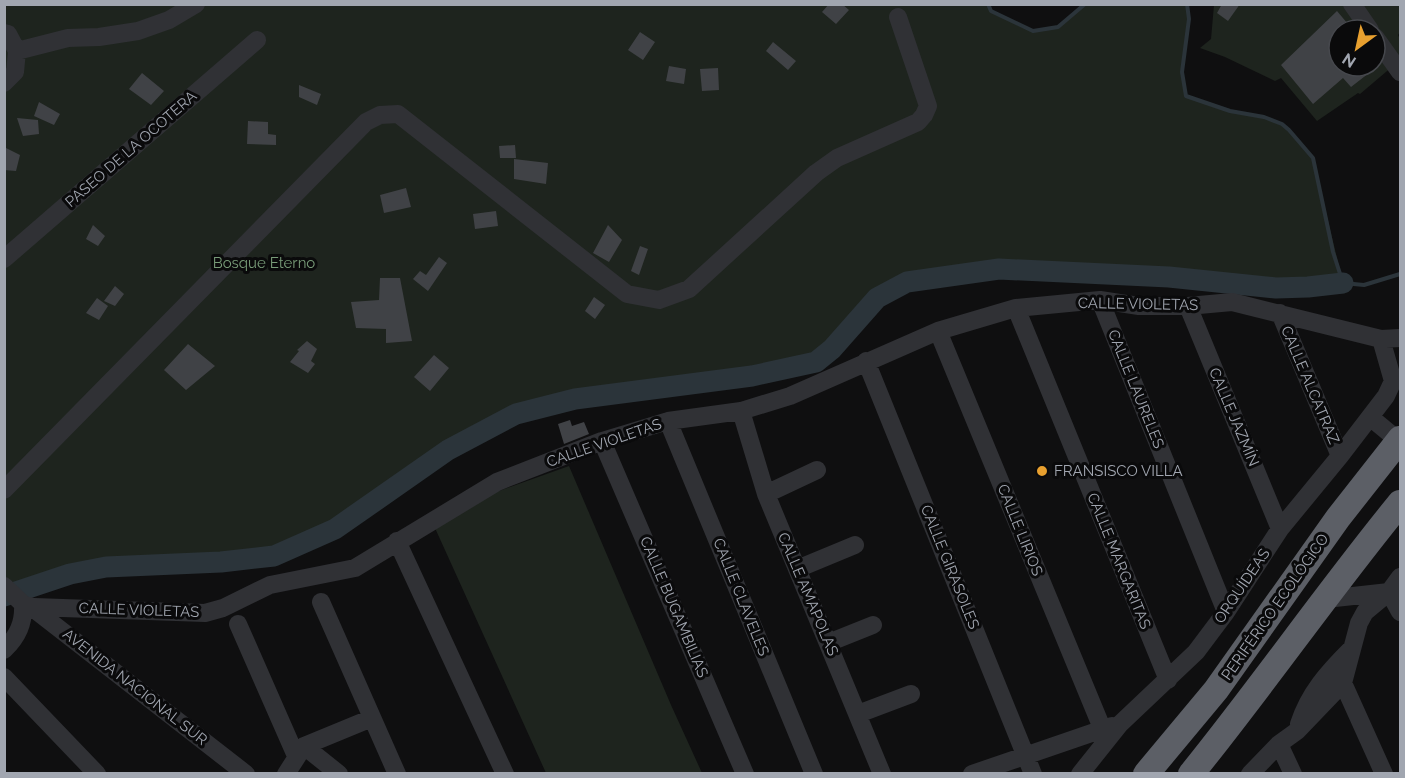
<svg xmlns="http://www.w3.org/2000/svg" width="1405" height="778" font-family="Raleway,sans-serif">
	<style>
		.green { fill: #1e241e; fill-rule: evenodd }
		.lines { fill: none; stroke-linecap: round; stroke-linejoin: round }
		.stream { stroke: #2b343a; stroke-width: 4 }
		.river { stroke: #2b343a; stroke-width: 21 }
		.building { fill: #404246 }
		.minor { stroke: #303135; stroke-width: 18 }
		.highway { stroke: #5c5f66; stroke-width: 26 }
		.poi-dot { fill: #e8a02f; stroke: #0a0a0b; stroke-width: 2 }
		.labels { text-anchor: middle; stroke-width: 6; stroke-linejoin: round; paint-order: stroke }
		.street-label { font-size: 15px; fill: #a1a6b0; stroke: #0a0a0b }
		.park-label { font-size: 15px; fill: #789b78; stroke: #0a0a0b }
		.poi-label { font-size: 15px; fill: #a1a6b0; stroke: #0a0a0b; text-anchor: start }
	</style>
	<rect width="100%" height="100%" fill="#0f0f10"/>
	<path class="green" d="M988,4l3,7 42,20 25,-4 27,-22h102l2,14 -7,53 4,24 44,15 34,6 18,7 7,6 24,28 30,125 -35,4 -32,1 -107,-11 -170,-8 -92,13 -30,16 -45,51 -16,13 -64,14 -177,23 -59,15 -68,36 -113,79 -61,27 -53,6 -115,5 -36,7 -65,22 -1,-591z
		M1214,5h186v27l-2,3 2,4v21l-40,34 -2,-1 -41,28 -36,-43 -6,3 -50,-24 -25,-9 11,-9zM1339,30h36v36h-36z
		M569,466l102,239 31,68h-156l-111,-245 61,-36z"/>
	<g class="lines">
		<path class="stream" d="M988,4l3,7 42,20 25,-4 27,-23
			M1187,4l2,15 -7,53 4,24 44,15 34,6 18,7 7,6 24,28 20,94 10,31 21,2 36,-11"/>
		<path class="river" d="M4,596l66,-22 36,-7 115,-5 53,-6 61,-27 113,-79 68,-36 59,-15 177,-23 64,-14 16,-13 45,-51 30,-16 92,-13 170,8 107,11 32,-1 35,-4"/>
	</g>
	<path class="building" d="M829,4h13l7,6 -13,14 -14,-12z
		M1222,4h18l-12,17 -11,-8z
		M1337,11l16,19h-14v36h39l-27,21 -8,-9 -30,26 -32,-39z
		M640,32l15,10 -12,18 -15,-10z
		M773,42l23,19 -8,9 -22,-19z
		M669,66l17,3 -2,15 -18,-3z
		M718,68l1,22 -17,1 -2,-22z
		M142,73l22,18 -13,14 -22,-16z
		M299,85l22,9 -4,11 -18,-8z
		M39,102l21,12 -6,11 -20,-9z
		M17,118l21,2 1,14 -16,2z
		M248,121l20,1v12l8,1v10l-29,-1z
		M515,145l1,13h-16l-1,-12z
		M4,147l16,8 -4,16 -12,-1z
		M514,159l34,4 -2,21 -32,-5z
		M406,188l5,19 -27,6 -4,-18z
		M496,211l2,15 -23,3 -2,-15z
		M93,225l12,11 -7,10 -12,-7z
		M608,225l14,15 -13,22 -16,-9z
		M640,246l8,3 -9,26 -8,-4z
		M439,257l8,6 -19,28 -15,-12 7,-8 6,4z
		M380,278h20l12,63 -26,2v-14l-30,-1 -5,-26 28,-2z
		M115,286l9,8 -9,12 -11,-5z
		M594,297l11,8 -10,14 -10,-8z
		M97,298l11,8 -9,14 -13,-7z
		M307,341l10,8 -6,12 4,3 -7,9 -18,-11 9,-11 -2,-1z
		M188,344l27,22 -29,24 -22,-20z
		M434,355l15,13 -19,23 -16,-14z
		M570,420l2,6 12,-4 5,12 -25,10 -6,-20z"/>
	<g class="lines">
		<path class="minor" d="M1352,4l18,26
			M4,33l4,1 9,17
			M1375,37l25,35
			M4,83l11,-11 2,-21 51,-13 31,-1 39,-6 31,-11 27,-16
			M4,259l253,-219
			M1100,300l126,312
			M1188,306l92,223
			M1016,308l152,372
			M1280,313l60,143
			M938,331l164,397
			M866,361l167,413
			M741,411l25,83 116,280
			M1370,417l29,24
			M668,421l146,353
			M602,441l143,333
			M4,490l362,-368 14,-7 18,-1 229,180 32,6 30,-11 127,-116 21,-15 81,-36 6,-7 4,-9 -30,-89
			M766,494l51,-24
			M397,541l108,233
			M797,569l58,-24
			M4,586l19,18
			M1389,592l11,20
			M1326,599l63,-7
			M321,602l76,172
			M30,606l216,168
			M34,607l171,6 18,-5 47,-23 85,-17 142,-86 105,-41 66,-20 73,-10 49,-15 148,-65 78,-23 84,-8 39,6h49l44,-4 149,37 19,-1
			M238,624l58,132
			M828,643l45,-18
			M4,650c14,-14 20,-27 19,-46
			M4,677l93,97
			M1343,683l41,91
			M858,714l53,-20
			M1299,724c10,-31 29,-52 52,-75
			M1279,744l14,30
			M304,746l35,28
			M286,774l18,-28 68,-28
			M972,774l140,-48
			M1080,774l40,-50 76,-72 30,-40 54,-83 60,-73 46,-60 7,-15 -12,-42
			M1250,774l29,-30 18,-13 46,-48 16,-60 6,-11 24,-20 11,-15"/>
		<path class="highway" d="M1146,774l70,-84 122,-172 62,-79
			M1191,774c72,-89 137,-183 209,-271"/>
	</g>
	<circle class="poi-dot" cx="1042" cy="471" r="6"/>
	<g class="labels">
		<g class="street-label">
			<text transform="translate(131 149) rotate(-41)" y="5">PASEO DE LA OCOTERA</text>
			<text transform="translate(1138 304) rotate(1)" y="5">CALLE VIOLETAS</text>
			<text transform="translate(1310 385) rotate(67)" y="5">CALLE ALCATRAZ</text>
			<text transform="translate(1136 389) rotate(68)" y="5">CALLE LAURELES</text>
			<text transform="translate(1234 417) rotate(67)" y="5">CALLE JAZMÍN</text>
			<text transform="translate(604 443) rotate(-19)" y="5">CALLE VIOLETAS</text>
			<text transform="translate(1020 530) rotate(68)" y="5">CALLE LIRIOS</text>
			<text transform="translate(1119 561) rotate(68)" y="5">CALLE MARGARITAS</text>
			<text transform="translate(950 567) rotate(68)" y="5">CALLE GIRASOLES</text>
			<text transform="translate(1242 586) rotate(-56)" y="5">ORQUÍDEAS</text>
			<text transform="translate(808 594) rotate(67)" y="5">CALLE AMAPOLAS</text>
			<text transform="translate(741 597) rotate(68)" y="5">CALLE CLAVELES</text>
			<text transform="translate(674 607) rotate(67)" y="5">CALLE BUGAMBILIAS</text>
			<text transform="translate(1275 607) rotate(-55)" y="5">PERIFÉRICO ECOLÓGICO</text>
			<text transform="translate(139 610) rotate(2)" y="5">CALLE VIOLETAS</text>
			<text transform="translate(135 687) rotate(38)" y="5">AVENIDA NACIONAL SUR</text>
		</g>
		<g class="park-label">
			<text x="264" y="268">Bosque Eterno</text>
		</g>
		<g class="poi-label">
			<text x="1054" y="476">FRANSISCO VILLA</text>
		</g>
	</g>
	<rect width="1405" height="778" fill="none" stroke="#a1a6b0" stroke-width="12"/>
	<g transform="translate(1357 48) rotate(213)"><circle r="28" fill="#0a0a0b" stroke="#46484d" stroke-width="1.5"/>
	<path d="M0-4.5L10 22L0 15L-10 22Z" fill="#e8a02f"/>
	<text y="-9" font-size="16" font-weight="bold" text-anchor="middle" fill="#a1a6b0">N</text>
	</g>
</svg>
